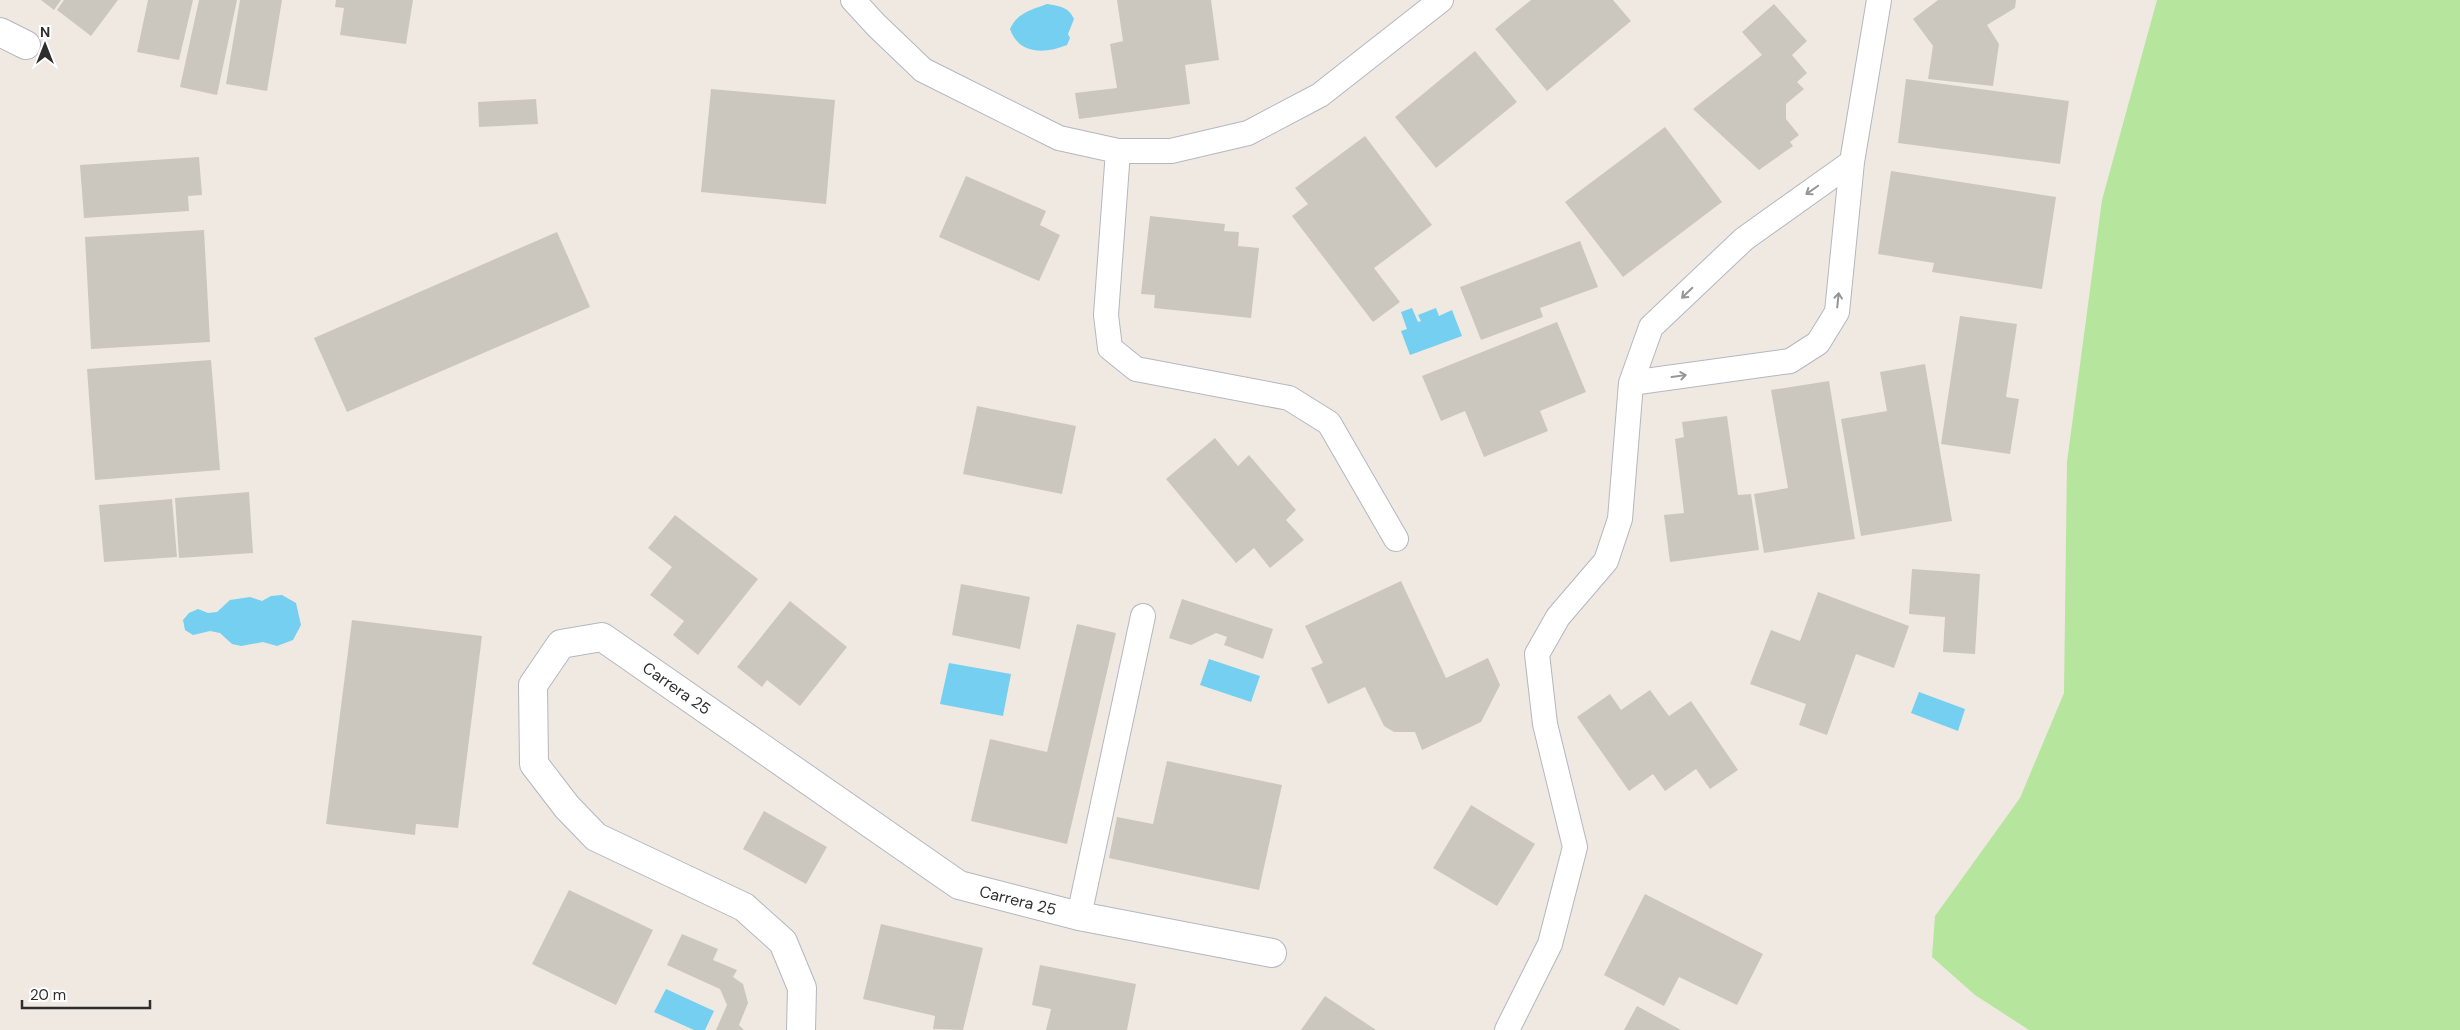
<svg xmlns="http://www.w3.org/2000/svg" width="2460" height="1030" font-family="'DM Sans',sans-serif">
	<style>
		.green { fill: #b6e59e }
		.water { fill: #75cff0 }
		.building { fill: #cbc7bf }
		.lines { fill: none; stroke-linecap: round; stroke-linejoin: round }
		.service-casing { stroke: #b4b7c1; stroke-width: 26 }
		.minor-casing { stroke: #b4b7c1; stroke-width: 30 }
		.service { stroke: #fff; stroke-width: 24 }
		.minor { stroke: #fff; stroke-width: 28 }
		.oneway { stroke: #969696 }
		.labels { text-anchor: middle; stroke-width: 5; stroke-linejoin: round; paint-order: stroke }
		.street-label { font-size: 16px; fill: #2e2e2e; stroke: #fff }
	</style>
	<rect width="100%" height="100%" fill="#efe9e1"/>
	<path class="green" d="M2157,0h303v1030h-431l-54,-35 -43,-38 3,-41 85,-118 44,-105 3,-231 35,-262z"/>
	<path class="water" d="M1047,4c12,2 22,3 27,15l-6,15 2,4 -3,7c-22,9 -48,10 -57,-16 7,-16 21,-19 37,-25z
		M1412,308l6,14 3,-1 -3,-6 18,-7 3,8 13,-6 10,26 -52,19 -9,-24 6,-2 -6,-17z
		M282,595l14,8 5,22 -8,15 -16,6 -14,-4 -22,4 -9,-2 -12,-11 -10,-2 -17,4 -8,-5 -2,-10 6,-7 9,-4 10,4 9,-1 13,-12 20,-3 12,4 9,-5z
		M1209,659l51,17 -9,26 -51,-17z
		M949,663l62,11 -8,42 -63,-12z
		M1919,692l46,17 -7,22 -47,-18z
		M666,989l48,22 -9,19h-11l-40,-18z"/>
	<path class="building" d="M41,0h20l-7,10z
		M64,0h54l-27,36 -34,-26z
		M148,0h45l-14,60 -42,-8z
		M199,0h38l-20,95 -37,-8z
		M240,0h42l-15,91 -41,-7z
		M336,0h77l-7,44 -66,-9 4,-27 -9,-1z
		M1117,0h94l8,60 -34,5 5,39 -111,15 -4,-26 42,-5 -7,-44 13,-3z
		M1531,0h82l18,21 -84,70 -52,-62z
		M1938,0h78l-1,8 -28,17 12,19 -6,42 -65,-7 5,-33 -20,-27z
		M1774,4l33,37 -15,14 15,18 -10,9 7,7 -18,15v15l13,16 -9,7 3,4 -34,24 -66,-61 69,-54 -20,-23z
		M1475,51l42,51 -81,66 -41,-51z
		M1906,79l163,22 -9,63 -162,-21z
		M711,89l124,11 -9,104 -125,-12z
		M536,99l2,25 -59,3 -1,-25z
		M1665,127l57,75 -99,75 -58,-75z
		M1365,136l67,89 -58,43 26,34 -27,20 -81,-106 16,-12 -13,-16z
		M199,157l3,38 -14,1 1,15 -105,7 -4,-53z
		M1891,171l165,26 -14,92 -110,-17 2,-9 -56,-9z
		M966,176l80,35 -6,14 20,10 -21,46 -100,-44z
		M1150,216l75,8 -1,7 15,1 -1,14 21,2 -8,70 -97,-10 1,-13 -14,-1z
		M204,230l6,112 -119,7 -6,-112z
		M557,232l33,75 -243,105 -33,-74z
		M1580,241l18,46 -58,21 3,9 -62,23 -21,-53z
		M1960,316l57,8 -11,73 13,2 -9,55 -69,-10z
		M1557,322l29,70 -46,19 8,20 -64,26 -19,-46 -24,10 -19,-45z
		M211,360l9,110 -125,10 -8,-111z
		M1925,364l27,157 -91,15 -20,-117 46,-8 -7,-39z
		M1829,381l26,158 -91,14 -10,-59 34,-6 -17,-98z
		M977,406l99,20 -14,68 -99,-20z
		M1727,416l11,79 13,-1 8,56 -89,12 -6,-47 20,-2 -9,-74 9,-2 -2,-15z
		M1215,438l23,28 11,-11 47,55 -10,10 18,20 -34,28 -16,-20 -18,15 -70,-84z
		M249,492l4,61 -74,5 -4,-60z
		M172,499l5,58 -73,5 -5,-57z
		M675,515l83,64 -60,76 -25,-20 11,-14 -34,-26 22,-28 -24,-19z
		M1912,569l68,5 -5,80 -32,-2 2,-35 -36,-3z
		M1401,581l45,97 42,-20 12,27 -19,37 -59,28 -7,-18h-21l-10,-6 -19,-39 -37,17 -17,-36 12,-5 -18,-37z
		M961,584l69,13 -10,52 -68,-14z
		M1818,592l91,34 -15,42 -38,-14 -29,81 -28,-10 7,-21 -56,-20 21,-54 29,11z
		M1182,599l91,30 -10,30 -39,-14 3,-8 -11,-4 -25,12 -22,-7z
		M790,601l57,46 -47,59 -33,-26 -5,7 -25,-20z
		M352,620l130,16 -24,192 -42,-4 -1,11 -89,-11z
		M1077,624l39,9 -49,211 -96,-23 19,-82 57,13z
		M1650,690l19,26 22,-15 47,69 -28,19 -14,-20 -31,22 -12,-17 -24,17 -52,-74 33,-23 11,16z
		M1167,761l115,24 -23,105 -150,-32 8,-41 36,7z
		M1471,805l64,39 -38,62 -64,-38z
		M764,811l63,36 -21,37 -63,-35z
		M569,890l84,40 -37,75 -84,-41z
		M1645,894l118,60 -26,51 -58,-28 -15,29 -60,-31z
		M881,924l102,24 -20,82 -30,-1 2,-13 -72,-17z
		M682,934l36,15 -5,11 24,10 -4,7 10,7 5,19 -9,22 5,5h-28l11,-25 -7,-16 -53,-24z
		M1040,965l96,19 -9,46h-81l5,-21 -19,-4z
		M1325,996l51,34h-75z
		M1637,1006l44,24h-57z"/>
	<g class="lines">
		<g class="service-casing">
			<path id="service" d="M853,0l23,25 47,45 136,68 59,13h53l77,-18 72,-38 121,-95
				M1118,151l-12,164 4,33 26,21 153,29 40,25 67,116
				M1631,383l159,-22 28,-18 19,-31 15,-150 27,-162
				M1079,916l64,-300
				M1507,1030l43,-86 25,-97 -30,-123 -8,-70 21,-37 48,-56 14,-42 11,-136 20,-56 93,-88 108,-77"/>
		</g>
		<g class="minor-casing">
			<path id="minor" d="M0,32l26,13
				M801,1030l1,-42 -19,-46 -39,-35 -148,-70 -29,-30 -33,-43 -1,-79 28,-41 41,-7 357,248 120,31 193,37"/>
		</g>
		<use href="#service" class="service"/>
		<use href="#minor" class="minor"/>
	</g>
	<defs><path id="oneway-shaft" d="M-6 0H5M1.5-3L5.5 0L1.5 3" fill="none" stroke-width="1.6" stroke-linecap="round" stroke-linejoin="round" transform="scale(1.25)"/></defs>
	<g class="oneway">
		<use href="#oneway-shaft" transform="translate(1812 190) rotate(145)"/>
		<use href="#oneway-shaft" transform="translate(1687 293) rotate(136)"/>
		<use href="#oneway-shaft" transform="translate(1838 300) rotate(-84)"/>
		<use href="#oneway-shaft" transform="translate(1679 376) rotate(-8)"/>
	</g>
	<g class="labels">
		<g class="street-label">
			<text transform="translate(677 688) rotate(35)" y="6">Carrera 25</text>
			<text transform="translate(1018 900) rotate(14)" y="6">Carrera 25</text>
		</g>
	</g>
	<g transform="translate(45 45)" stroke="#ffffff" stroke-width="4" paint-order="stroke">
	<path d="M0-4L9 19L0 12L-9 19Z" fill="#2e2e2e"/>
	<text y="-8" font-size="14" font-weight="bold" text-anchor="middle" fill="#2e2e2e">N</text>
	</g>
	<path d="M22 1000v8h128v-8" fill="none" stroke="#2e2e2e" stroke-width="2.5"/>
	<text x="30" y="1000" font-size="15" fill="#2e2e2e" stroke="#ffffff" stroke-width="4" paint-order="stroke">20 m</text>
</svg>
